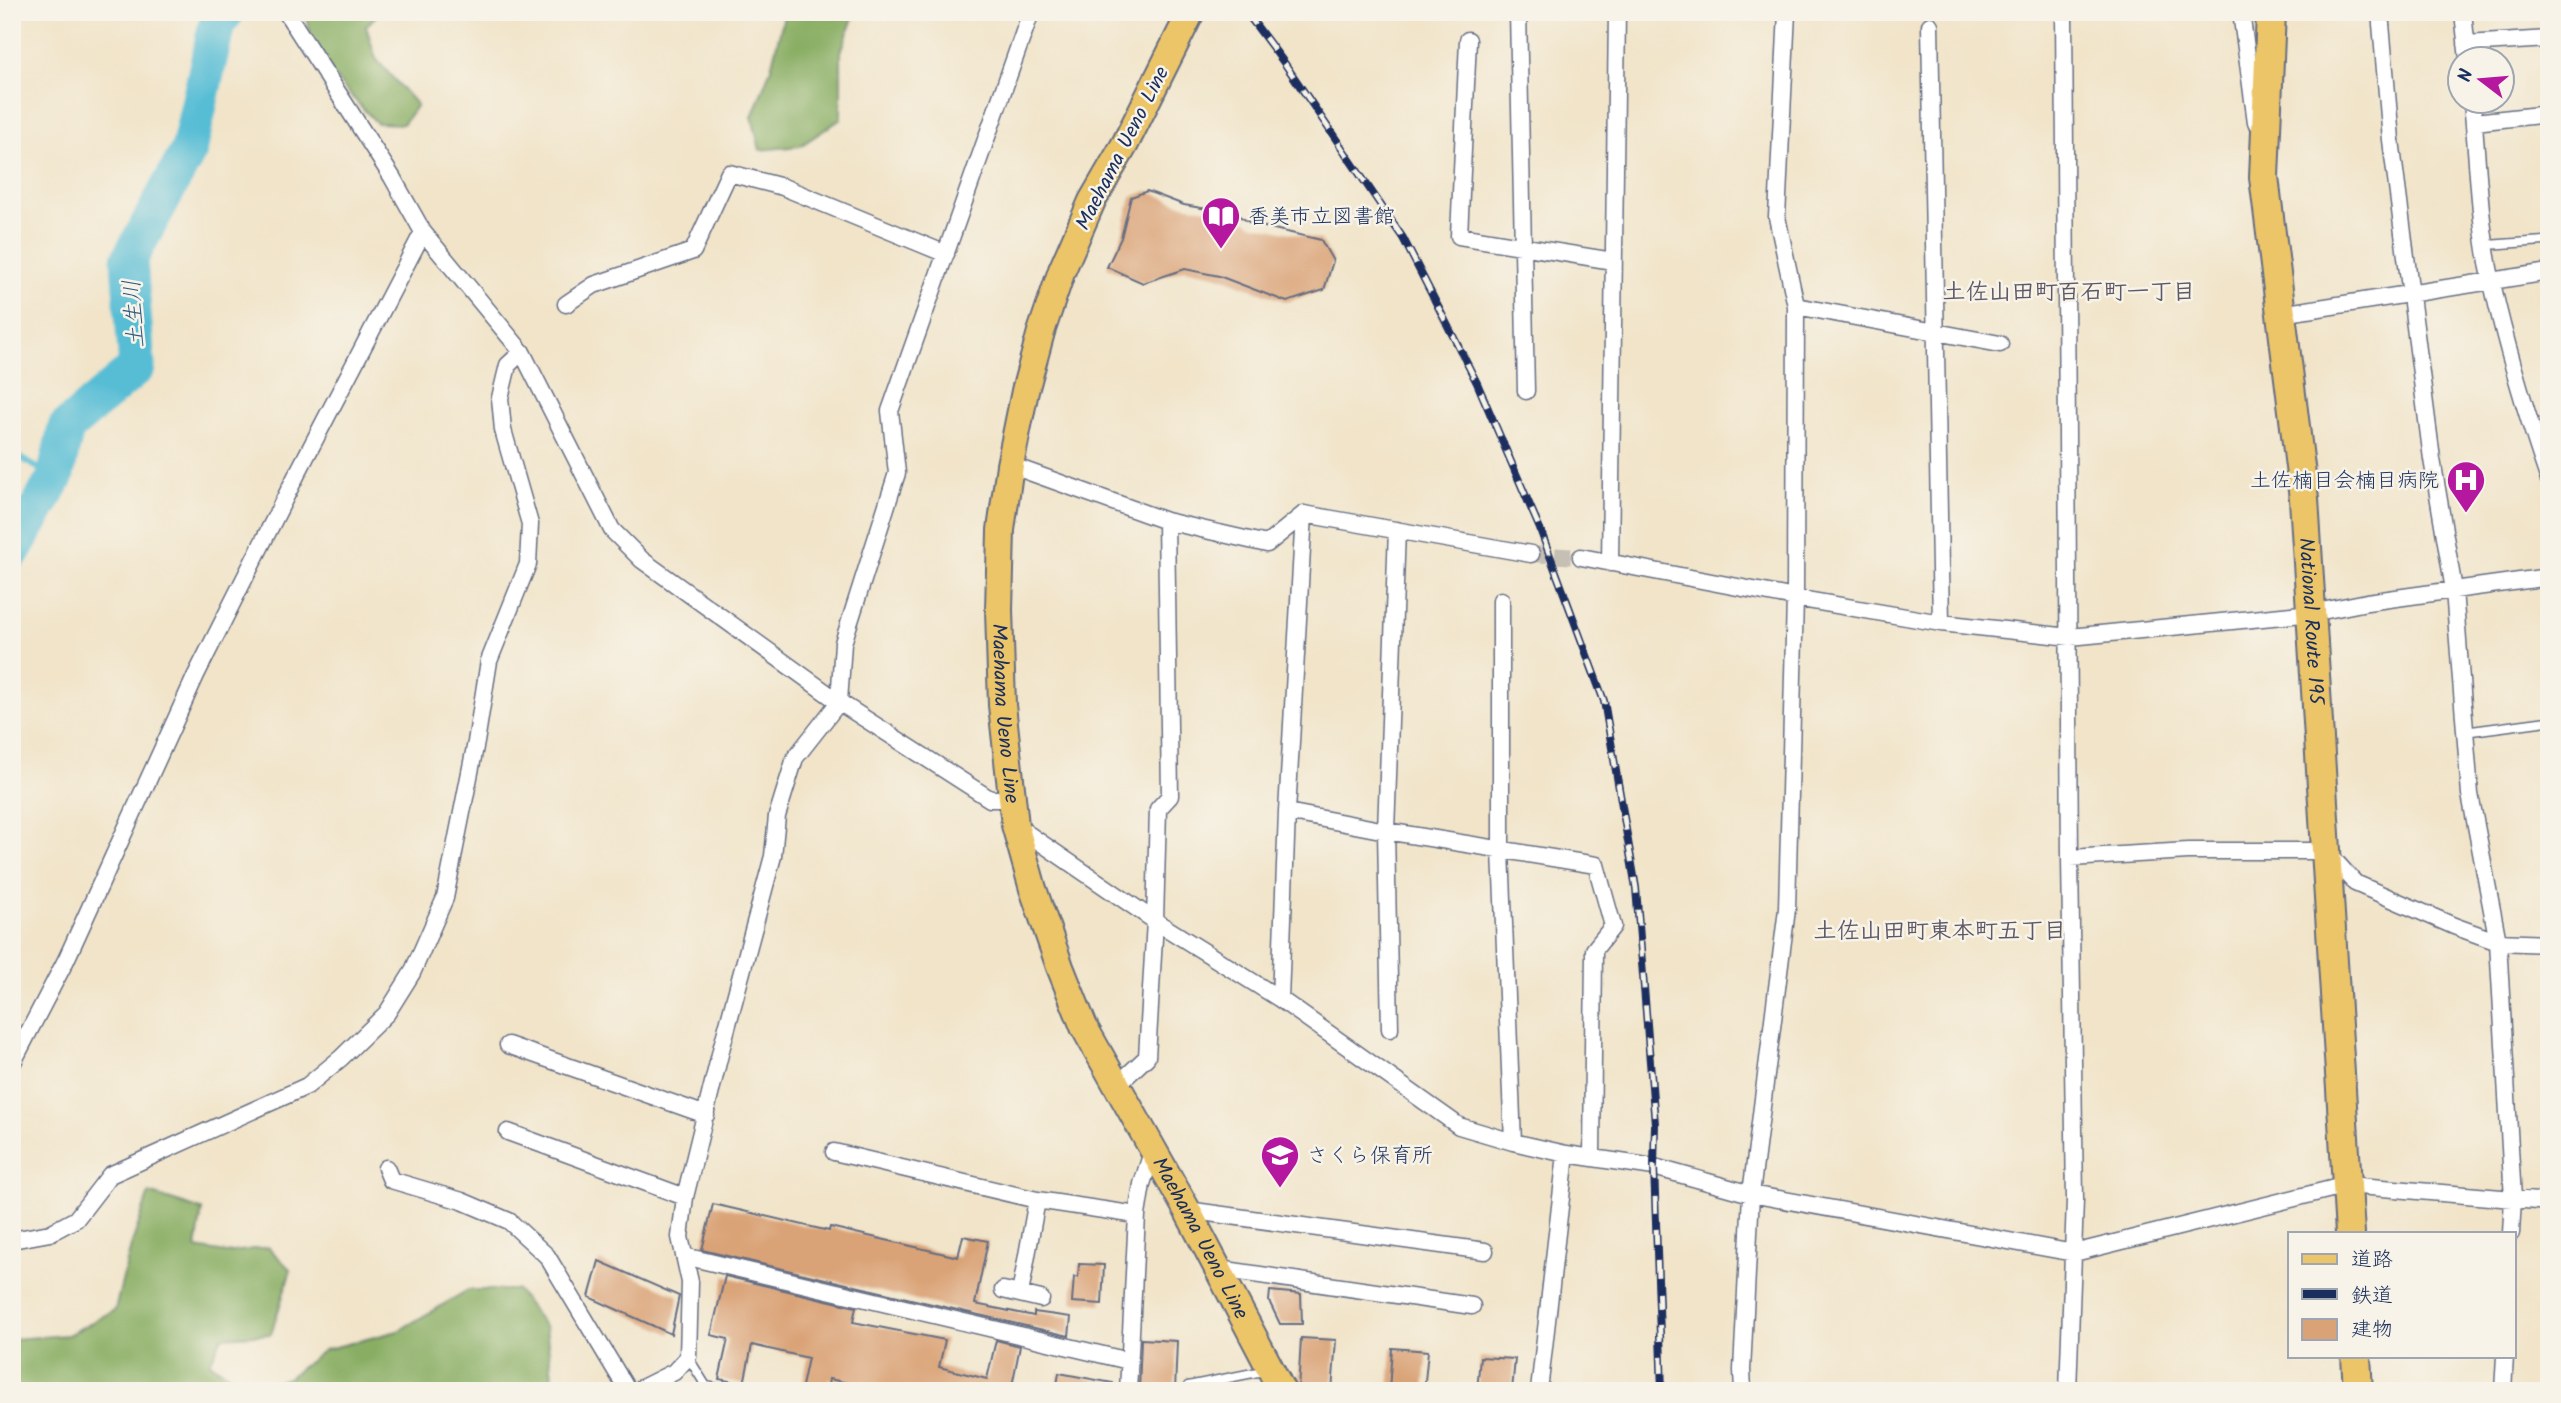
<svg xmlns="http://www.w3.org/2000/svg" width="2561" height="1403" font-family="Kalam,'Klee One',sans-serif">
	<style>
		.forest { fill: #89ae63; stroke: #526e60; stroke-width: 2 }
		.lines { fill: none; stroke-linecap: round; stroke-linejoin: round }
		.stream { stroke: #57bdd5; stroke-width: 6 }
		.river { stroke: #57bdd5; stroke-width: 37 }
		.building { fill: #daa377 }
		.minor-tunnel { stroke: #c6c0b4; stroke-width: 16; stroke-dasharray: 16 8; stroke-linecap: butt }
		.service-casing { stroke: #666e83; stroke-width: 11 }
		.minor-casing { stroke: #666e83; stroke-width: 19 }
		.primary-casing { stroke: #666e83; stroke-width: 30 }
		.trunk-casing { stroke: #666e83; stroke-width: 32 }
		.service { stroke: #fff; stroke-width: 8 }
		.minor { stroke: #fff; stroke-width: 16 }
		.primary { stroke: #edc569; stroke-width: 26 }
		.trunk { stroke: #edc569; stroke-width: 28 }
		.rail-casing { stroke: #1b2f5e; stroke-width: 8 }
		.rail { stroke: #f7f3e8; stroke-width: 5; stroke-dasharray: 16; stroke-linecap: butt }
		.labels { text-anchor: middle; stroke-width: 5; stroke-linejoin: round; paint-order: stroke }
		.street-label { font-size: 21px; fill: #1b2f5e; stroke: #f7f3e8 }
		.poi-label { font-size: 21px; fill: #1b2f5e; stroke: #f7f3e8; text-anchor: start }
		.neighbourhood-label { font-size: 23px; font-weight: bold; fill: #5e5867; stroke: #f7f3e8 }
		.water-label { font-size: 23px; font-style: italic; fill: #2d5a82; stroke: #f7f3e8 }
	</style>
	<rect width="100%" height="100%" fill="#f7f3e8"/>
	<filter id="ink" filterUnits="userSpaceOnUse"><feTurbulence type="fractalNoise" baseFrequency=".0143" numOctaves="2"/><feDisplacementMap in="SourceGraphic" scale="14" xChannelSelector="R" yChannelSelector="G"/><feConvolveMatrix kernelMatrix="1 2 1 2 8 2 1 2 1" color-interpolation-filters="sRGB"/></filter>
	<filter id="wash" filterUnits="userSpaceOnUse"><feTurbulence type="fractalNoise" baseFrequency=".00686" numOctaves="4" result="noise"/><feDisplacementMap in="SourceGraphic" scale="28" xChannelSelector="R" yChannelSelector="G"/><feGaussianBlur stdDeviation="1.57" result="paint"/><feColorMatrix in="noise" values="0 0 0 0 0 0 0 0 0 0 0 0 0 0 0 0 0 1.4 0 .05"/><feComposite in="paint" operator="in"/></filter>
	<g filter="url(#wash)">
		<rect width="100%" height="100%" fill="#f1e4c9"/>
		<path class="forest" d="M306,12h74l-14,14 10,33 41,46 -14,19 -26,-1c-31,-32 -65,-64 -71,-111z
			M785,12h70l-14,40v67l-41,27 -40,4 -8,-33 19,-49z
			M149,1193l53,17 -6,38 30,5 42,-6 23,23 -20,64 -49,3 -12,26 41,25 37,-10 36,-28 74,-19 70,-41h49l29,38 8,63h-542v-52l56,-4 47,-25 16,-64z"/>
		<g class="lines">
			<path class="stream" d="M12,453l43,25"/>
			<path class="river" d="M12,552l43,-74 11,-50 71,-61 -8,-107 60,-110 28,-127 9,-11"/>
		</g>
		<g id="blocks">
			<path class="building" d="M1147,191l37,14 52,9 16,10 69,16 12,21 -9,29 -37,12 -68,-26 -34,-7 -42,14 -36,-16 14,-29 10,-41z
				M713,1204l116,27 1,-4 128,30 5,-21 25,5 -13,63 59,12v-4l37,5 -2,19 -367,-86z
				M599,1261l80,35 -8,38 -82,-37z
				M1079,1264l25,1 -2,39 -30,-2 2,-25h4z
				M725,1276l131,31 -3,15 92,18 -6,27 48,12 9,-39 24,6 -9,45h-124l-58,-12 -2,12h-26l7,-33 -56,-13 -8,39 -25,-5 9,-40 -17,-4z
				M1270,1291l31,3 1,30h-22l-11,-23z
				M1301,1338l35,2 -4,51h-34z
				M1141,1339l36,2 -2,50h-36z
				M1392,1348l36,3 -4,40h-35z
				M1480,1357l35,2 -3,32h-35z
				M1059,1373l54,10 -1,8h-56z"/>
		</g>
	</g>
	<g filter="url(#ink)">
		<use href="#blocks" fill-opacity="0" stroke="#666e83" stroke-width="2"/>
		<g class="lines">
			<path class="minor-tunnel" d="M1531,554l50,3"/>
			<g class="service-casing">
				<path id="service" d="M2487,245l57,-4
					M2464,732l83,-11
					M688,1357l18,29 26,5
					M1188,1386l80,-16"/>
			</g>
			<g class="minor-casing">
				<path id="minor" d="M286,12l106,165 31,55 99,120 90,178 30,30 197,142 151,97h22
					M1518,12l8,379
					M2064,12l6,846 5,342 -7,191
					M2241,12l15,110
					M2380,12l11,128 41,319 22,131 16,204 28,148 15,257 -2,34
					M2463,12l5,48
					M1930,25l11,598
					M1468,40l-9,196 154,25
					M2466,44l83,-5
					M2472,102c6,60 7,122 20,181 15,67 35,133 57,197
					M2474,122l75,-8
					M566,304l28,-19 99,-34 36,-78 54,14 163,67
					M1796,306l204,38
					M2281,314l268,-42
					M1010,465l156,56 101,23 37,-30 227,40
					M1581,557l214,41 146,25 129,14 242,-24 55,-11 182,-25
					M1610,563l7,-551
					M1501,600v251l12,291
					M1287,812l99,19 210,34 17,61 -19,24 -2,207
					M1015,825l140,96 125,78 179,127 54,16 53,12 88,13 97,27 323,59 273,-68 202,17
					M2070,858l118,-7h138l29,32 99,43 44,16 51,2
					M1280,999l7,-187 17,-298
					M1390,1029l-4,-198 11,-301
					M508,1045l198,70
					M12,1064l54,-104 130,-285 101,-201 126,-242
					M1117,1085l30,-28 8,-136 3,-112 12,-13 -4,-275
					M508,1132l177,65
					M834,1152l203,48 100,15
					M386,1168l5,12 71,21 47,20 38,35 81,135
					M1187,1210l298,41
					M12,1240l38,-7 26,-14 34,-44 197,-89 34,-28 46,-45 25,-40 33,-75 31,-156 13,-81 39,-97 2,-40 -27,-94 -3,-32 8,-33 14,-13
					M684,1256l445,105
					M1219,1269l253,37
					M1003,1290l38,9
					M1020,1294l17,-94
					M636,1391l38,-19 14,-15 2,-75 -10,-45 5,-40 37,-151 51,-190 4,-40 18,-58 44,-56 4,-59 54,-170 -7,-62 141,-399
					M1128,1391l9,-176 5,-31 11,-35
					M1539,1391l27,-237
					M1743,1391l-1,-21 9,-176 36,-285 8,-311 1,-292 -19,-89 10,-205
					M2503,1391l2,-35"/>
			</g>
			<g class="primary-casing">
				<g id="primary">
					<path id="s1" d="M1191,12l-66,132 -33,57 -30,69 -21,62 -16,59 -15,74 -9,65 -2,80 3,95 13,120 18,64 27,78 24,60 103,183 95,181"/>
				</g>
			</g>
			<g class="trunk-casing">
				<g id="trunk">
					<path id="s2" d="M2271,12l-7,165 40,322 46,734"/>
					<path d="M2356,1356l2,35"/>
				</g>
			</g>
			<use href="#service" class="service"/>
			<use href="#minor" class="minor"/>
			<use href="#primary" class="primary"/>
			<use href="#trunk" class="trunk"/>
			<g class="rail-casing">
				<path id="rail" d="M1246,12l39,52 118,174 74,145 63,146 64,172 32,187 19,236 -1,43 8,224"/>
			</g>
			<use href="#rail" class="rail"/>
		</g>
	</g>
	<defs>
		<g id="library-pin" transform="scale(2.0125)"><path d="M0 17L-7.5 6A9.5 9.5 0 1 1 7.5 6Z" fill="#b5179e" stroke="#f7f3e8"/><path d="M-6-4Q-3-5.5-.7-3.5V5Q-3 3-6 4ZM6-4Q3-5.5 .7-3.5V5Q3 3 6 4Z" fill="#fff"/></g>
		<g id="hospital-pin" transform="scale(2.0125)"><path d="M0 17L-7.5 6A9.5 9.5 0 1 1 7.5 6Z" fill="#b5179e" stroke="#f7f3e8"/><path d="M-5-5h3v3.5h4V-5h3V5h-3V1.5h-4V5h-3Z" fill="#fff"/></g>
		<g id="school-pin" transform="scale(2.0125)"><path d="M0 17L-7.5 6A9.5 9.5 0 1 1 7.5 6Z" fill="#b5179e" stroke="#f7f3e8"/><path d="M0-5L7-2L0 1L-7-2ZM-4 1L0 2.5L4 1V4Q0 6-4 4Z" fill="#fff"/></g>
	</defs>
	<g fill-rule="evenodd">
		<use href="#library-pin" x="1221" y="216"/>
		<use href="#hospital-pin" x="2466" y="480"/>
		<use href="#school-pin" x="1280" y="1155"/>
	</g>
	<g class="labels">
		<g class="street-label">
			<text transform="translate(1122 148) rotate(-63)" y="7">Maehama Ueno Line</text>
			<text dy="7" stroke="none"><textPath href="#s2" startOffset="612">National Route 195</textPath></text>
			<text dy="7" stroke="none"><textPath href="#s1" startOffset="740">Maehama Ueno Line</textPath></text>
			<text dy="7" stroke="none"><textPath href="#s1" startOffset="1307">Maehama Ueno Line</textPath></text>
		</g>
		<g class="poi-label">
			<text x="1248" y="223">香美市立図書館</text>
			<text x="2439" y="487" text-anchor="end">土佐楠目会楠目病院</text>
			<text x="1307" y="1162">さくら保育所</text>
		</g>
		<g class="neighbourhood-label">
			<text x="2069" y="299">土佐山田町百石町一丁目</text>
			<text x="1940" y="938">土佐山田町東本町五丁目</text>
		</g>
		<g class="water-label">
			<text transform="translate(133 314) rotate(-94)" y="8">土生川</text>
		</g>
	</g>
	<rect width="2561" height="1403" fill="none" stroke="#f7f3e8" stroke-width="42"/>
	<rect x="2288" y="1232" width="228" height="126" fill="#f7f3e8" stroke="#9fa5b1" stroke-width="2"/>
	<rect x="2302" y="1254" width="35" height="10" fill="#edc569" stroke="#9fa5b1" stroke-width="2"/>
	<text x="2351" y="1266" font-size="21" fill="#1b2f5e">道路</text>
	<rect x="2302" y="1289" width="35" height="10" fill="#1b2f5e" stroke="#9fa5b1" stroke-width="2"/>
	<text x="2351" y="1302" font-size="21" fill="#1b2f5e">鉄道</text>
	<rect x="2302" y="1319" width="35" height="21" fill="#daa377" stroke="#9fa5b1" stroke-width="2"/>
	<text x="2351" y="1336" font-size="21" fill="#1b2f5e">建物</text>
	<g transform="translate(2481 80) rotate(286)"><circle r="33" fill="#f7f3e8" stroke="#9fa5b1" stroke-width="2"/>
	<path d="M0-5L12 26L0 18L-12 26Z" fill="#b5179e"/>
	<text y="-10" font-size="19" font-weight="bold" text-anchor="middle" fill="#1b2f5e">N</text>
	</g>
</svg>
